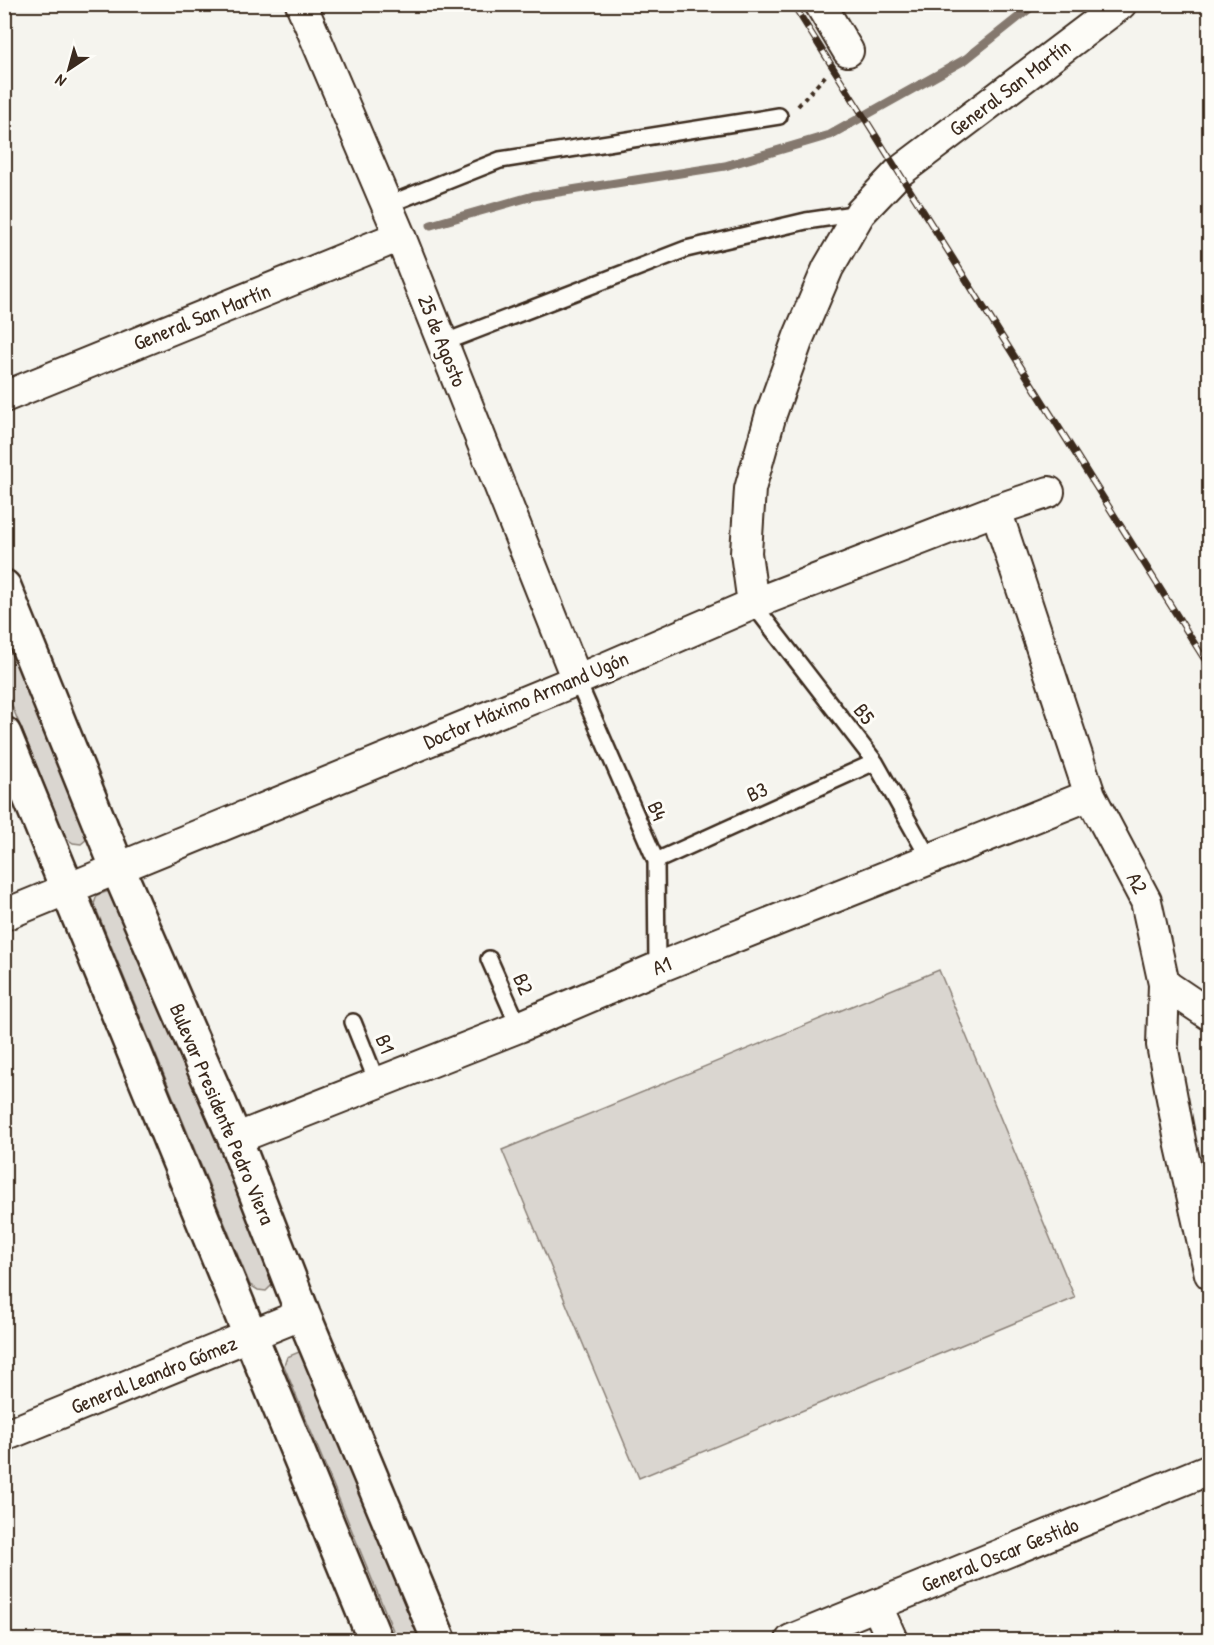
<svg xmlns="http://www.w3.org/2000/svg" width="1214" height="1645" font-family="'Patrick Hand',sans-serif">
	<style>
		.green { fill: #dad6d0; stroke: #8a8077; stroke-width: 1.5 }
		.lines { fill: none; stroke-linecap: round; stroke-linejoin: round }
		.stream { stroke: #84786e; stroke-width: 9 }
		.service-casing { stroke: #3b2a1e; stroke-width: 20 }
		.minor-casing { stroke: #3b2a1e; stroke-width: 34 }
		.tertiary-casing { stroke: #3b2a1e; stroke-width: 38 }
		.path { stroke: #3b2a1e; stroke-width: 4; stroke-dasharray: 4.5 4.5; stroke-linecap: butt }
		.service { stroke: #fdfcf7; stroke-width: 15 }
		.minor { stroke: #fdfcf7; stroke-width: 30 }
		.tertiary { stroke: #fdfcf7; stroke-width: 33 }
		.rail-casing { stroke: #3b2a1e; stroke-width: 7 }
		.rail { stroke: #fdfcf7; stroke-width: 4.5; stroke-dasharray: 14; stroke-linecap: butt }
		.labels { text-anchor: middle; stroke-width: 6; stroke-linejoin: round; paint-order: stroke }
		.street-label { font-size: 21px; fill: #3b2a1e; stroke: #fdfcf7 }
	</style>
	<rect width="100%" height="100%" fill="#f5f4ee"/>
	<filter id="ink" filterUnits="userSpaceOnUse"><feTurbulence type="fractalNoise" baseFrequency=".0167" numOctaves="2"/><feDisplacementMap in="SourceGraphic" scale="12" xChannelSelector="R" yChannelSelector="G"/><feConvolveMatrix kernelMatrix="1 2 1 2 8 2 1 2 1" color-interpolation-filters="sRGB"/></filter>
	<g filter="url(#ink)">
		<path class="green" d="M4,638l8,3 78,189 -2,8 -7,6 -8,-1 -7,-5 -61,-149z
			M109,891l7,3 80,198 79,185 -3,8 -6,6 -8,-1 -8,-5 -156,-381 3,-9z
			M939,970l136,328 -436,180 -137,-328z
			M299,1352l7,3 74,187 42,98h-25l-113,-274 3,-9z"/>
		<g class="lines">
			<path class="stream" d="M431,225l102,-29 192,-30 105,-31 136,-76 69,-55"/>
			<g class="service-casing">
				<path id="service" d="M387,205l113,-45 279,-44
					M443,343l243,-94 120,-28 54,-8
					M753,604l122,158 54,96
					M577,680l79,181 1,107
					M656,861l219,-99
					M489,959l30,68
					M353,1022l24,60"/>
			</g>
			<g class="minor-casing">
				<path id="minor" d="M301,4l99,232 177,444
					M820,4l28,47
					M4,397l396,-161
					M996,510l94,285 56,106 18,83 -2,61 19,101 29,128
					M753,604l-7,-51 4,-64 21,-75 28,-78 29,-68 32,-55 39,-41 222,-168
					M4,915l573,-235 176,-76 243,-94 53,-18
					M1164,984l46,31
					M235,1139l284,-112 138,-59 433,-173
					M4,1436l299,-122
					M877,1606l15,34
					M791,1640l419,-171"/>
			</g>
			<g class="tertiary-casing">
				<path id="tertiary" d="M4,587l114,282 117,270 68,175 136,326
					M4,734l371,906"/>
			</g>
			<path class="path" d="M798,106l29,-32"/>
			<use href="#service" class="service"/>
			<use href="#minor" class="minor"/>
			<use href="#tertiary" class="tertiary"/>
			<g class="rail-casing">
				<path id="rail" d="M793,4l417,664"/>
			</g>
			<use href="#rail" class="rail"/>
		</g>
	</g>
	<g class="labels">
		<g class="street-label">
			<text transform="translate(1010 88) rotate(-37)" y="7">General San Martín</text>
			<text transform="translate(202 317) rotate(-22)" y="7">General San Martín</text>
			<text transform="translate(442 341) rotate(68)" y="7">25 de Agosto</text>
			<text transform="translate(526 700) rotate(-23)" y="7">Doctor Máximo Armand Ugón</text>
			<text transform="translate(864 714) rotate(52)" y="7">B5</text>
			<text transform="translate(757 792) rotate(-24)" y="7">B3</text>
			<text transform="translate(657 811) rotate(67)" y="7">B4</text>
			<text transform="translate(1137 883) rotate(62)" y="7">A2</text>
			<text transform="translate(662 966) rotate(-22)" y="7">A1</text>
			<text transform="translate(523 984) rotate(66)" y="7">B2</text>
			<text transform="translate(385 1044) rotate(68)" y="7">B1</text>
			<text transform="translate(222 1114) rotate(67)" y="7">Bulevar Presidente Pedro Viera</text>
			<text transform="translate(154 1375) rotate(-22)" y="7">General Leandro Gómez</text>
			<text transform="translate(1000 1555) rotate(-22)" y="7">General Oscar Gestido</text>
		</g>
	</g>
	<rect width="1214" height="1645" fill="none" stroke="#fdfcf7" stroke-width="24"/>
	<rect x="12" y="12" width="1190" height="1621" fill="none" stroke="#3b2a1e" stroke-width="2" filter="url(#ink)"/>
	<g transform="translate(69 69) rotate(216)" stroke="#fdfcf7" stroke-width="4.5" paint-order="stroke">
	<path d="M0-4.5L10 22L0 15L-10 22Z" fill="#3b2a1e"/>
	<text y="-9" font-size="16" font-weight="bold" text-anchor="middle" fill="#3b2a1e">N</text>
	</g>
</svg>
